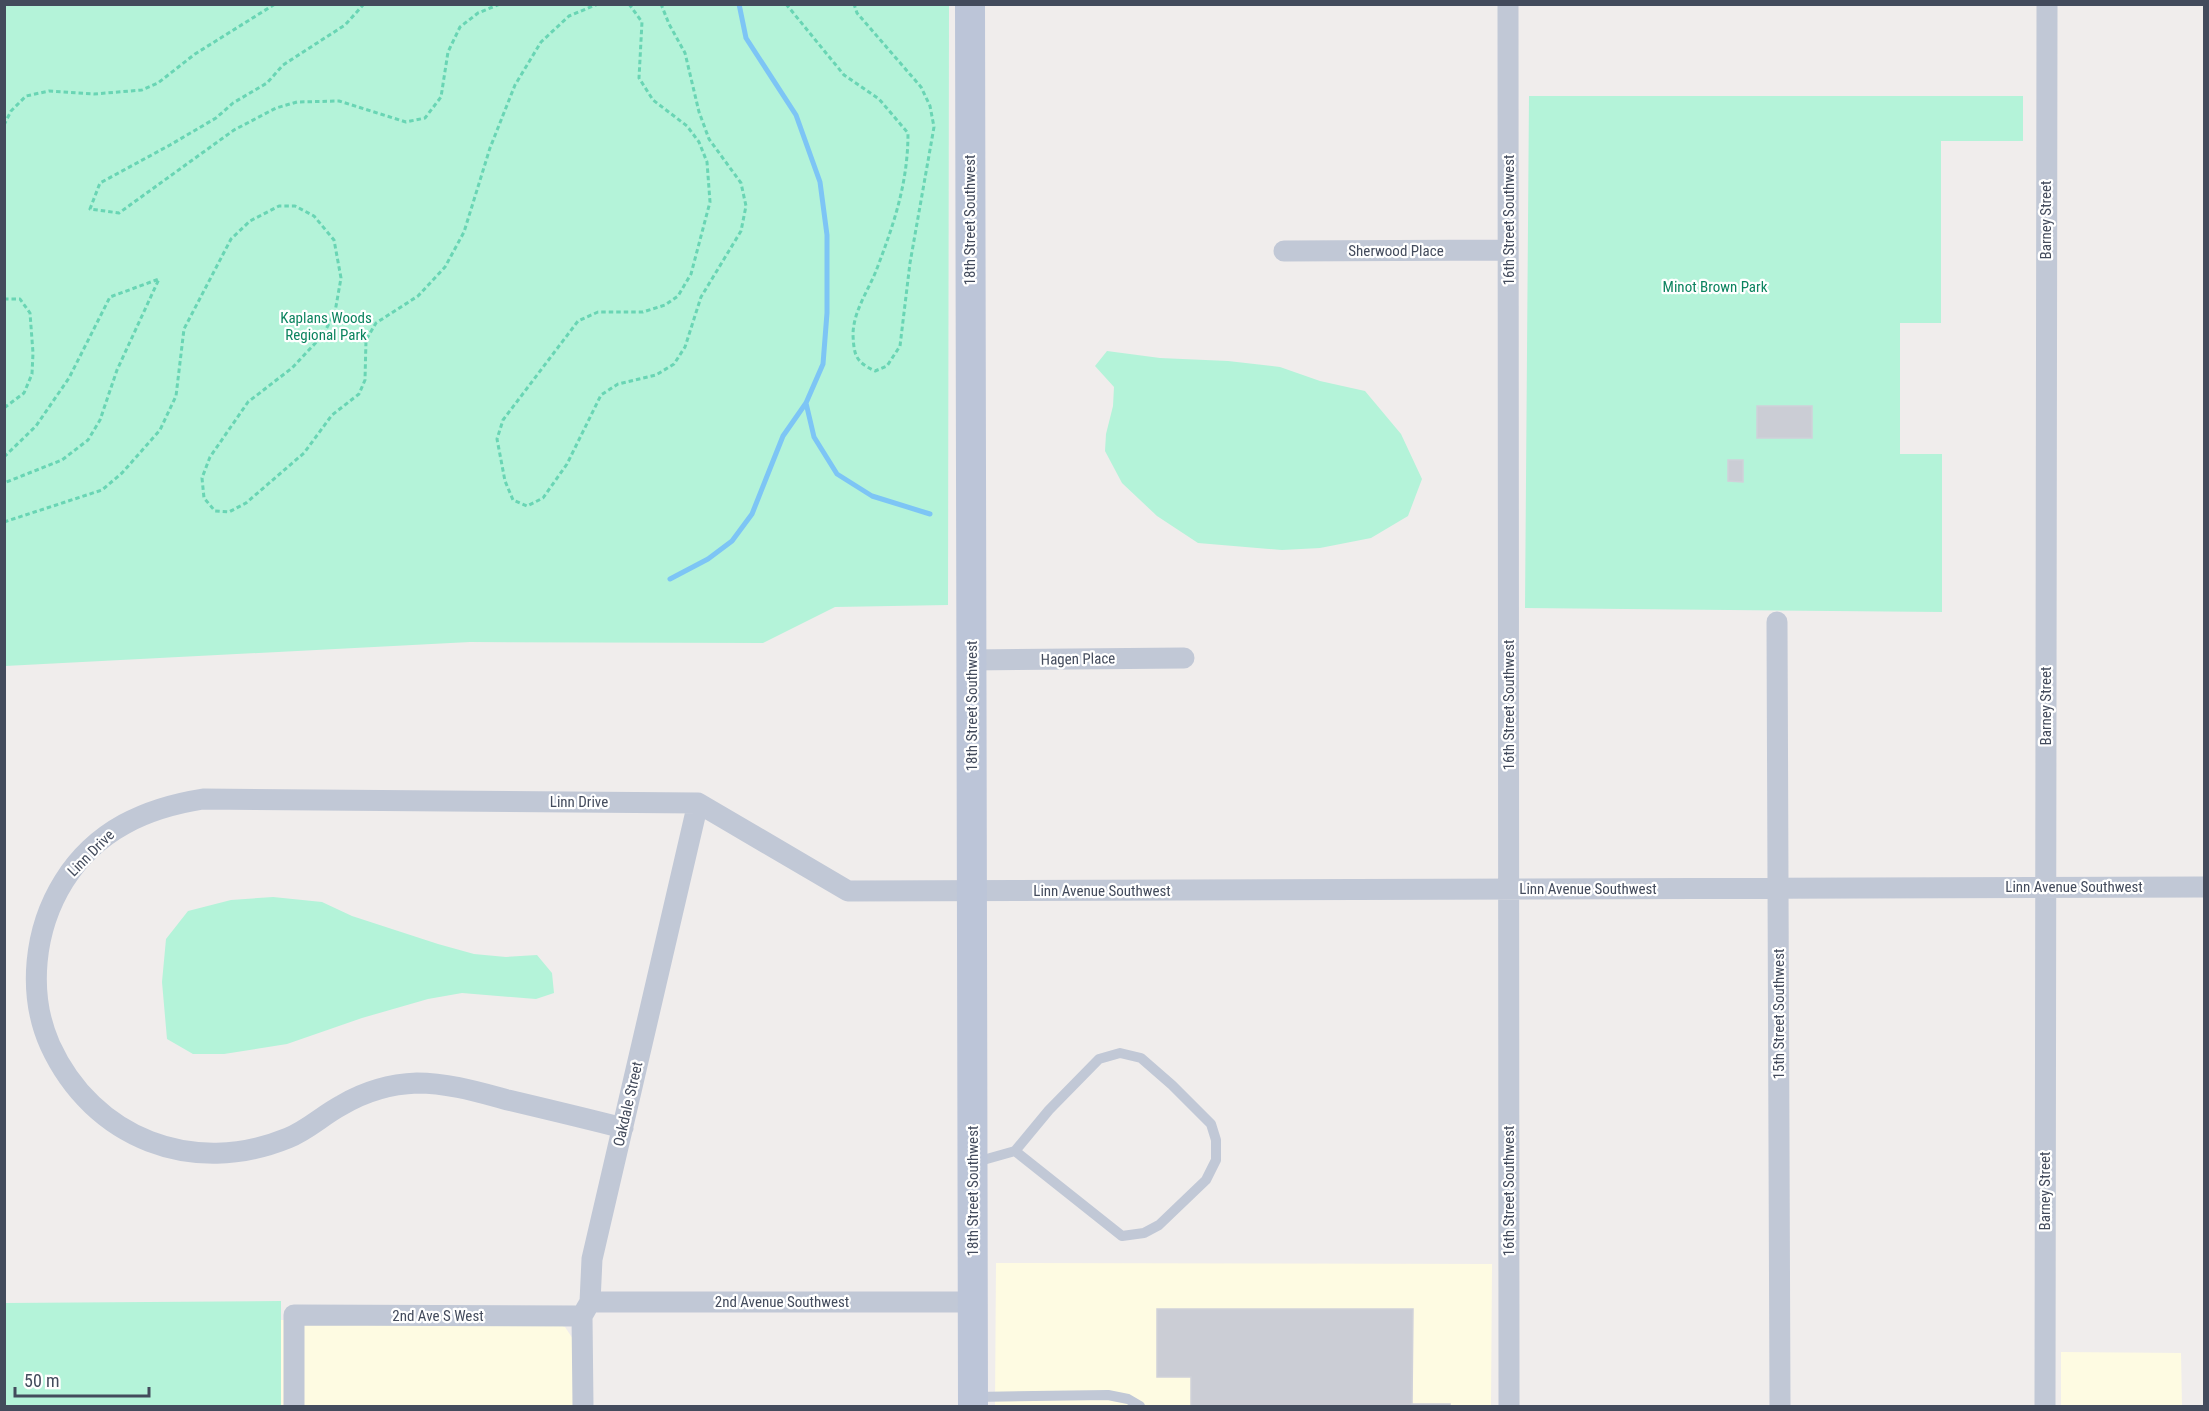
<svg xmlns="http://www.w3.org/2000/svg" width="2209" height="1411" font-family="'Roboto Condensed',sans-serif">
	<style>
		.commercial { fill: #fefbe2 }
		.green { fill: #b4f3d9 }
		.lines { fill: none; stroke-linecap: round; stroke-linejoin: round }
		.stream { stroke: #7dc5f5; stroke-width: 5 }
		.building { fill: #cbcdd5; stroke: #d0d1d9; stroke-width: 1.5 }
		.path { stroke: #69d5b4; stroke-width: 3; stroke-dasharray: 4.5 3; stroke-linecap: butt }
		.lane { stroke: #c1c8d6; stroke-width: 10 }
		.street { stroke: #c1c8d6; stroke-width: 21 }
		.secondary { stroke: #bcc5d8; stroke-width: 30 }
		.labels { text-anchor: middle; stroke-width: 4.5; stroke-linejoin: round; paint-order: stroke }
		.street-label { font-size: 15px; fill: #434b5c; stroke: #fff }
		.park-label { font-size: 15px; fill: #0c845f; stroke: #fff }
	</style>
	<rect width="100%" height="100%" fill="#f0edec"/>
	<path class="commercial" d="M996,1263l496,1 -1,142h-496z
		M281,1320l276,4 8,3 8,12v67h-292z
		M2061,1352l120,1 1,53h-121z"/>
	<path class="green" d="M4,5h945l-1,600 -113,2 -72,36 -293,-1 -465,24z
		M1529,96h494v45h-82v182h-41v131h42v158l-417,-4z
		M1107,351l53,7 68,3 52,6 40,14 45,10 36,43 21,45 -14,37 -37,22 -51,10 -38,2 -84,-7 -41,-27 -35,-33 -17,-32 1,-17 7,-28 1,-19 -19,-21z
		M273,897l49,5 30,14 86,28 36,10 32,3 31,-2 15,18 2,20 -18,6 -74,-6 -34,6 -66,19 -75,26 -63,10h-31l-26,-15 -5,-57 4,-43 22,-28 43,-11z
		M281,1301v105h-276v-103z"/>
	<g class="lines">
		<path class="stream" d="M806,403l8,34 23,37 35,22 58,18
			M670,579l38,-20 24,-18 20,-27 31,-78 23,-33 17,-39 4,-51v-78l-7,-53 -24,-67 -50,-77 -7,-34"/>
	</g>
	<path class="building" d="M1757,406h55v32h-55z
		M1728,460h15v22l-15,-1z
		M1157,1309h256l-1,95h38v2h-259v-29h-34z"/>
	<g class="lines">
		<path class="path" d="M364,4l-19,21 -62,40 -16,18 -34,20 -17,15 -46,27 -70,38 -10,26 29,4 115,-83 42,-22 21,-6 42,-1 67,21 19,-4 16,-21 7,-45 12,-25 18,-14 22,-9
			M629,4l13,18 -3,56 14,22 34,26 12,16 8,20 3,40 -19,72 -13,22 -13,9 -22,7h-45l-20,9 -75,99 -6,19 8,42 8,19 14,6 16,-8 24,-34 34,-69 17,-11 38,-9 18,-11 11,-17 16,-50 40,-66 5,-25 -5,-23 -32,-44 -10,-27 -14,-59 -16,-29 -8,-20
			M786,4l58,71 35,24 29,34c0,50 -14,91 -32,138 -8,20 -23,41 -23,64 1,21 3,27 22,36l12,-5 13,-20 10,-83 24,-136 -4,-21 -9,-19 -64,-74 -3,-9
			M4,125l7,-14 15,-15 23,-5 45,3 48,-4 16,-7 37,-29 80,-50
			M4,299h16l10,14 3,40 -1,21 -8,19 -20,15
			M4,457l32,-31 33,-48 41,-81 49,-18 -42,91 -17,50 -12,20 -26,20 -58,23
			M4,522l98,-32 20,-17 38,-43 16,-34 8,-67 47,-90 19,-18 29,-15h16l19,10 20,24 7,38 -6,34 -12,23 -31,33 -44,34 -38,55 -8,21 2,20 11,13 14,1 17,-9 58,-50 28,-38 27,-21 6,-14 1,-40 10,-17 42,-27 27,-29 19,-35 26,-84 25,-63 26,-43 28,-26 29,-12"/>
		<path class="lane" d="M976,1162l39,-11 34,-41 50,-51 21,-6 21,5 31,27 39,39 5,16v20l-10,20 -47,45 -15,8 -22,3 -107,-85
			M974,1397l134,-2 20,4 12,7"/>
		<path class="street" d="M1508,4l1,1402
			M1284,251l224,-1
			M1777,622l3,784
			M971,660l213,-2
			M623,1128c-39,-10 -77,-19 -115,-28 -30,-8 -60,-17 -91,-17 -26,1 -53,9 -75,22 -19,10 -34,25 -54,33 -95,39 -195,1 -238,-93 -23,-52 -16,-116 14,-164 32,-51 82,-73 139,-82l495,4 150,88 1356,-4
			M590,1302h383
			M294,1406v-91l288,1
			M583,1406l-1,-90 8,-14 2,-43 106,-456
			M2045,1406l2,-1402"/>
		<path class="secondary" d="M970,4l3,1402"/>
	</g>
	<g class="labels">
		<g class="street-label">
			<text transform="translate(970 220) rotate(-90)" y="5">18th Street Southwest</text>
			<text transform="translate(1509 220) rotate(-90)" y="5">16th Street Southwest</text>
			<text transform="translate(2046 220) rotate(-90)" y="5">Barney Street</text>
			<text x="1396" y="256">Sherwood Place</text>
			<text transform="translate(1078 659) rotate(-1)" y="5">Hagen Place</text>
			<text transform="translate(1509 705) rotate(-90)" y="5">16th Street Southwest</text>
			<text transform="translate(972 706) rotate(-90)" y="5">18th Street Southwest</text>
			<text transform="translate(2046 706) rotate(-90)" y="5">Barney Street</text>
			<text x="579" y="807">Linn Drive</text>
			<text transform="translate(91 853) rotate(-45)" y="5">Linn Drive</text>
			<text x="2074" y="892">Linn Avenue Southwest</text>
			<text x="1588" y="894">Linn Avenue Southwest</text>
			<text x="1102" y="896">Linn Avenue Southwest</text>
			<text transform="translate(1779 1014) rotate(-90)" y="5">15th Street Southwest</text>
			<text transform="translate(628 1104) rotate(-77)" y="5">Oakdale Street</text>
			<text transform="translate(973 1191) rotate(-90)" y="5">18th Street Southwest</text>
			<text transform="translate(1509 1191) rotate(-90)" y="5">16th Street Southwest</text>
			<text transform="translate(2045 1191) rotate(-90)" y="5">Barney Street</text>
			<text x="782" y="1307">2nd Avenue Southwest</text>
			<text x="438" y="1321">2nd Ave S West</text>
		</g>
		<g class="park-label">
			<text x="1715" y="292">Minot Brown Park</text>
			<text x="326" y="323">Kaplans Woods<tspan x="326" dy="17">Regional Park</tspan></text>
		</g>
	</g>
	<rect width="2209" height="1411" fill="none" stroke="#434b5c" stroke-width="12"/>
	<path d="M15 1387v9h134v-9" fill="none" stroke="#434b5c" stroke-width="3"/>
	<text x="24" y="1387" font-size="18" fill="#434b5c" stroke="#ffffff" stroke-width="4.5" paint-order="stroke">50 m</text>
</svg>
